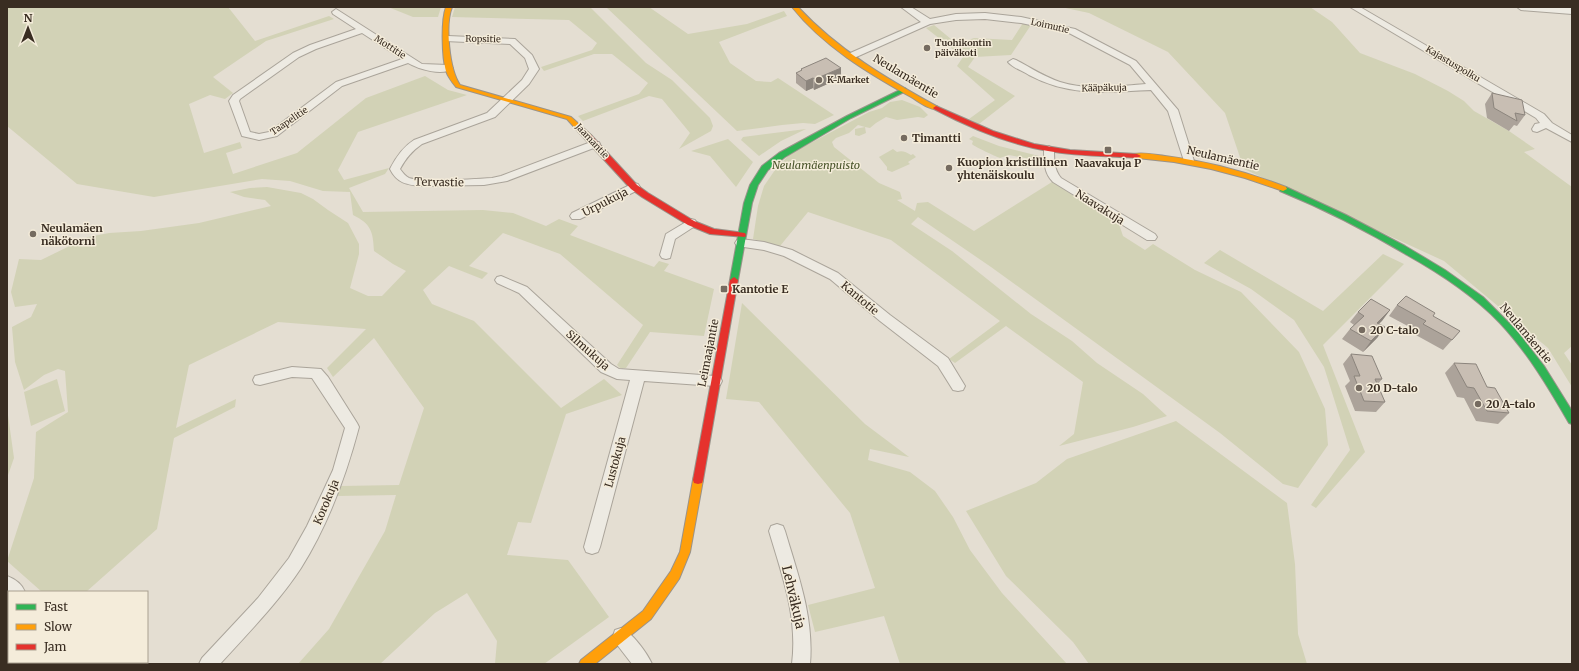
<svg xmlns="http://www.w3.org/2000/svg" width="1579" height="671" font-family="Merriweather,serif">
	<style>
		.green { fill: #d2d2b6 }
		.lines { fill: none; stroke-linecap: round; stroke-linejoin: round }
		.street-casing { stroke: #aaa49a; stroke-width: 2 }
		.fast-casing { stroke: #9a938a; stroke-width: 2 }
		.slow-casing { stroke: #9a938a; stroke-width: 2 }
		.jam-casing { stroke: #9a938a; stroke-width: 2 }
		.street { fill: #edeae2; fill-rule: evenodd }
		.fast { fill: #30b455; fill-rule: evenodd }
		.slow { fill: #ff9f0a; fill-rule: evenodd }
		.jam { fill: #e5322d; fill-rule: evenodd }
		.wall { fill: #aca39a }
		.shaded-wall { fill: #8c857d }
		.building { fill: #c8beb3; stroke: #8c857d }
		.poi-dot { fill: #756b60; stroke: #f4ecda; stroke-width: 1.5 }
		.labels { text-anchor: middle; stroke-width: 3; stroke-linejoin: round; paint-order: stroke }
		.far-street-label { font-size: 9px; fill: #392d22; stroke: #f4ecda }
		.far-poi-label { font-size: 9px; font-weight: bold; fill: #392d22; stroke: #f4ecda; text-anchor: start }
		.street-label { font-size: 11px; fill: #392d22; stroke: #f4ecda }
		.poi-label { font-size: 11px; font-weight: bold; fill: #392d22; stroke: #f4ecda; text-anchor: start }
		.park-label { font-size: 11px; font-style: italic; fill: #49542a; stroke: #f4ecda }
		.near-street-label { font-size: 13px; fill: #392d22; stroke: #f4ecda }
	</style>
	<rect width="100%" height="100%" fill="#e4ded2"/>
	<path class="green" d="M7,7h221l27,34 74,-25 5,3 -68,22 -53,36 20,16 -8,6 -15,-4 -21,9 15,49 36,-11 2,6 -16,5 7,21 64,-21 69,-55 59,-22 23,14 19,5 -109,37 -20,38 6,10 45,-12 -4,6 -36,14 14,24 120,-2 30,3 33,13 13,-7 19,7 -8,9 84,32 5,-6 10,3 -5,7 50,18 -10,47 -54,-4 -24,36h-6l-3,-3 26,-40 -83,-71 -57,-21 -34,33 19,7 -6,6 -33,-13 -26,24 9,14 42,17 87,87 43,-29 18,16 -56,19 -35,109 -13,-1 -11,33 61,5 41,57 -65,47h-49l2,-23 -30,-48 -32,20 -55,51h-82l31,-35 56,-98 11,-36 -59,1 4,-10 58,-1 25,-77 -50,-70 -41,39 -6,-9 39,-39 -88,-7 -89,43 -13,63 60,-29 -1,8 -61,31 -17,91 -71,63h-44l-35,-31 27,-83 2,-46 32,-20 -3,-41 -7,-2 -14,6 -20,15 -9,-28 -3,-35 19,-10 6,-13 -22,3 -4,-15 8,-33 22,1 47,-23 21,-4 32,-2 58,-8 72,-17 -6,-6 -21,-3 -14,-5 20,-4 17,-1 34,6 12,6 15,11 20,13 11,21v10l-9,34 18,8h14l24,-25 -13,-7 -19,-13c-1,-20 -3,-27 -21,-36l-3,-23 -27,-1 -33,-10 -28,-2 -108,18 -77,-13 -70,-58z
		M388,7h53l-3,10h-25z
		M455,7h135l56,56 26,17 38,38 3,8 -2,5 -32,18 11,-16 -28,-34 -13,-3 -66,25 -5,-5 61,-22 9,-11 -36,-29h-18l-50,17 -3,-4 51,-17 5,-7 -28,-23 -117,-3z
		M606,7h43l39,27 59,-10 37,-13 3,5 -68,26 11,21 26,18 15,1 7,-4 56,37 -19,9 -12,-1 -21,2 -45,6z
		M1061,7h249l22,15 28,31 55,21 33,17 16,10 10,10 35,20 26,18 -11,3 48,35v159l-8,7 8,12v22l-24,-39 -104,-87 -200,-92 -19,-56 -57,-61 -79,-39z
		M1023,23l8,2 -20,30 -36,2 -7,10 47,29 -36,28 -10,-5 26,-19 -38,-34 6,-9 -37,-29 8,-3 23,19 17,-6 38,2z
		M902,100l18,7 8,8 -4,3 -6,-1 -21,3 -11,-3 -10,6 -6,5 -5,-1 1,6 -7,3 -4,-1v-6l10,-2 -7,-2 -9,8 -13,5 -4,4 2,5 45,36 21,9 2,7 -5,1 18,11 2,-8 11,-1 46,29 78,-49 67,42 4,12 22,14 8,-6 42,26 46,22 58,60 26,57 3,36 -30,43 -15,-4 -63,-51 -229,-166 -73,-50 -7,7 41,27 79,63 41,27 25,22 46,31 24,22 -34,11 -74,19 15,-12 9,-52 -77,-56 -51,37 -6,-4 51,-38 -109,-81 -83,-28 -28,34 -27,-7 5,-33 6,-20 11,-16 15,-16 79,-42 13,-4 8,-6z
		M806,129l-25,12 -22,15 -18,-16 2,-3z
		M973,136l26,10 44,11 1,2 -4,2 -31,-6 -9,3c-5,-2 -25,-11 -28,-14l1,-3 -4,-2z
		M728,139l25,23 -17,25 -26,-31 -19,-5z
		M893,149l4,3c5,-2 9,0 14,3l2,-1 3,3 -8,5 2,2 -18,8 -5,-2v-3l-8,-10z
		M1220,250l103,61 60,-57 21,10 -81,81 42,107 -49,56 -5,-3 39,-55 -26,-83 -30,-47 -43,-31 -47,-26z
		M742,303l123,121 44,33 -39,-8 -2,11 42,12 25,19 18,26 17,33 32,43 65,71h-167l-16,-48 -69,16 -7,-27 67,-17 -25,-75 -91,-111 -33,-3z
		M57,379l8,32 -34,15 -7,-34z
		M7,408l7,50 -7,20z
		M1176,421l111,82 8,61 3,70 9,30h-218l-16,-22 -67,-66 -40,-65 70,-28 31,-24z"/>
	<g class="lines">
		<g class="street-casing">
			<path id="street" d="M901,7h10l19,12 26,-5 29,-1 36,4 54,12 61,32 42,49 16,51 -5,3 -5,-3 -16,-50 -17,-21c-45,2 -80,7 -122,-15 -6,-4 -16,-7 -21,-13l5,-3 3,1c15,8 29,17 44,22 28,9 58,4 86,2l-16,-19 -61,-32 -48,-10 -36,-4 -29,1 -26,4 -76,34h-6l-2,-2 2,-2 73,-32z
				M1350,7h10l184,107 8,9 20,12v7l-26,-14 -9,4 -4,-1 -1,-2 3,-5 5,-1 -4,-5z
				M1517,7l55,1v6l-51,-4z
				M336,9l86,55 26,1 5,3c-9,9 -35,1 -45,-5l-66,23 -65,50 -18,4 -17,-4 -13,-35 4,-6 60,-42 17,-8 46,-16 -23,-15 -1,-2zM362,33l40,26 -66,23 -67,50 -10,2 -9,-2 -11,-31 1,-2 59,-42 17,-8z
				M448,36l67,3 17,16 7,14 -10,15 -34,33 -73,27c-10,7 -16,14 -22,25 3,4 5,7 9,9 18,5 63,1 83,0l9,-2 90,-34h8l1,2 -1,2 -92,35 -23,4 -62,1c-15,-1 -25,-3 -32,-17 6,-12 13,-22 24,-29l73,-27 35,-33 7,-11 -4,-11 -15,-14 -65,-3 -2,-2z
				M1049,146l5,3c0,10 0,21 7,29l94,56 2,3 -2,3h-8l-94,-58c-9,-9 -9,-20 -9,-33z
				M634,183l4,1 2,3 -2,3 -58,29h-8l-2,-3 2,-3z
				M691,219l4,1 2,3 -2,3 -20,13 -5,19 -4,1 -4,-1 -2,-3 6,-21z
				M741,239l23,3 28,8 46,23 52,42 58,43 17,28 -2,4 -5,1 -5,-1 -15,-24 -58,-45 -50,-42 -46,-23 -20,-6 -27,-4 -2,-3 2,-3z
				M501,276l26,11 84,77 8,5 96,7 5,1 2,4 -2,4 -5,1 -71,-5 -44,166 -2,5 -6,2 -6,-2 -2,-5 46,-167 -13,-1 -16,-7 -82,-79 -22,-10 -2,-3 2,-3z
				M292,367l29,2 7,8 29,46 2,4c-13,49 -31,98 -58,141 -23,35 -53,65 -81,96h-21l3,-6 56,-60 31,-40 18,-32 26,-56 12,-42 -33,-50 -20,-1 -32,8 -5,-1 -2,-4 2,-4z
				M777,524l6,2 2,5c13,44 29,86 25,133h-18c6,-47 -10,-89 -23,-133l2,-5z
				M7,576c8,3 15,8 18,16h-16v4l-2,-2z
				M621,628c11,4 26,25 31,36h-20l-17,-22 -2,-6 2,-6z
				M11,662h19l-1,2h-19z
				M100,662h20l1,2h-20z"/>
		</g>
		<g class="fast-casing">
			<path id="fast" d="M904,88l2,1v2l-55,27 -66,39 -17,13 -10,15 -6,18 -14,77 -1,2h-6l-1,-2 14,-77 6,-18 12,-19 17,-13 68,-37z
				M1280,187h6l60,28 59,31 40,24 38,27 33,33 28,36 28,45v13l-3,-1c-20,-35 -41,-70 -69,-100 -27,-28 -59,-49 -93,-68 -40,-24 -83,-46 -127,-64z"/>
		</g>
		<g class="slow-casing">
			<path id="slow" d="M446,7h6c-7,17 -3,62 8,78l111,32 20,18v4h-6l-18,-20 -111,-32c-4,-5 -8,-10 -10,-16 -4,-14 -5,-51 0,-64z
				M792,7h6c40,43 89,72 140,100v2c-8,2 -20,-8 -27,-12 -43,-24 -88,-51 -119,-90z
				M1134,154c10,-2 22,1 31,2 42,5 82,16 121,31l1,2 -4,2 -38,-13 -34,-9 -37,-7 -37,-4h-3z
				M698,476l4,1 1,3 -13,72 -11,27 -28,40 -56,45h-16l2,-4 62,-49 28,-40 9,-19 13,-72 1,-3z"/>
		</g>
		<g class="jam-casing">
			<path id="jam" d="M936,106l57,25 41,13 36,6 67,4 4,2 -4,2c-29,-2 -59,-2 -89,-7 -40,-7 -78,-23 -114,-42l-1,-1z
				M585,135h6l46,50 11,8 46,28 20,8 31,4 1,2 -1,2 -35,-3 -22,-9 -46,-28 -11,-8 -46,-50z
				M734,277l4,3 -35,200 -1,3 -4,1 -4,-1 -1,-3 37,-200z"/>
		</g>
		<use href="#street" class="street"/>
		<use href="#fast" class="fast"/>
		<use href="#slow" class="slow"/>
		<use href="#jam" class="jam"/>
	</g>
	<path class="wall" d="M841,68v10l-27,12 -1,-2 -7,3 -10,-8v-10l5,-2v-2z
		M1492,93l33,22 -8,11 -3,-1 -5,6 -22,-13 -2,-14z
		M1397,305l63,26 -17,19 -29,-16 3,-3 -28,-15z
		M1390,310l-11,14 6,3 -8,11 -14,14 -21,-13 8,-10 4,-4 -4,-3 8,-10z
		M1351,354l31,25 -5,6 8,17 -9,10 -21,-1 -10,-25 5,-5 -7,-17z
		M1454,363l33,24 22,26 -11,11 -22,-3 -12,-23 -7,-1 -12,-24z"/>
	<path class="shaded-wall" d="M841,68v10l-27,12 1,-11z
		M813,78v10l-7,3v-10z
		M1390,310l-8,11 -13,12 8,-10z
		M1385,327l-8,11 -14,14 8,-11z"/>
	<path class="building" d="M826,58l15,10 -26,11 -2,-1 -7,3 -10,-8 6,-3 -1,-1z
		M1492,93l30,7 3,15 -10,-2 2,8 -23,-13z
		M1406,296l29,17 -2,3 27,15 -8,9 -29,-16 3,-3 -29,-16z
		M1371,299l19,11 -13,13 8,4 -14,14 -21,-12 14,-13 -6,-4z
		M1351,354l21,2 10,23h-7l10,23 -21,-1 -10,-25h6z
		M1454,363l22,1 11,23 8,1 14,25 -22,-2 -13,-23 -7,-1z"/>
	<g class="poi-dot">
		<circle cx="927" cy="48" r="4"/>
		<circle cx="819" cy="80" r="4"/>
		<circle cx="904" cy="138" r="4"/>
		<rect x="1104" y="146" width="8" height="8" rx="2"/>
		<circle cx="949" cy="168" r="4"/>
		<circle cx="33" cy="234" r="4"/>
		<rect x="720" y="285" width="8" height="8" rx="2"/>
		<circle cx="1362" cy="330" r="4"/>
		<circle cx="1359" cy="388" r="4"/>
		<circle cx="1478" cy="404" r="4"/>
	</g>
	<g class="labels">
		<g class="far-street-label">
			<text transform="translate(1050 26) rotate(13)" y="3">Loimutie</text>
			<text transform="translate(483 39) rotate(1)" y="3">Ropsitie</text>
			<text transform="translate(390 47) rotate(33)" y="3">Mottitie</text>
			<text transform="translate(1453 64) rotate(31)" y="3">Kajastuspolku</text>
			<text transform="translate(1104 88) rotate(-1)" y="3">Kääpäkuja</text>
			<text transform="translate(289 121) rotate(-34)" y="3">Taapelitie</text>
			<text transform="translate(592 141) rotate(47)" y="3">Jaamantie</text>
		</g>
		<g class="far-poi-label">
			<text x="935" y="46">Tuohikontin<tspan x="935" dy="10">päiväkoti</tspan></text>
			<text x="827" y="83">K-Market</text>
		</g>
		<g class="street-label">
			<text transform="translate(906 76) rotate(31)" y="4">Neulamäentie</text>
			<text transform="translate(1223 158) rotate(13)" y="4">Neulamäentie</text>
			<text transform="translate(439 182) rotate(1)" y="4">Tervastie</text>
			<text transform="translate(605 202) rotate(-27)" y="4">Urpukuja</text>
			<text transform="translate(1100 207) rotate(32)" y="4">Naavakuja</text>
			<text transform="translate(860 298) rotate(40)" y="4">Kantotie</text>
			<text transform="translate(1526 333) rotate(50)" y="4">Neulamäentie</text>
			<text transform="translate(588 350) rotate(42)" y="4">Silmukuja</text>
			<text transform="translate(708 353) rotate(-79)" y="4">Leimaajantie</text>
			<text transform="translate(615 462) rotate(-75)" y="4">Lustokuja</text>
			<text transform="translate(326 502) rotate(-67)" y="4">Korokuja</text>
		</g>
		<g class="poi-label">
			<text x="912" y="142">Timantti</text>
			<text x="957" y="166">Kuopion kristillinen<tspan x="957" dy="13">yhtenäiskoulu</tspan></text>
			<text x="1108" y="167" text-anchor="middle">Naavakuja P</text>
			<text x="41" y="232">Neulamäen<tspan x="41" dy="13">näkötorni</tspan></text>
			<text x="732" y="293">Kantotie E</text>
			<text x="1370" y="334">20 C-talo</text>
			<text x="1367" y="392">20 D-talo</text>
			<text x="1486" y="408">20 A-talo</text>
		</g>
		<g class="park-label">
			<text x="816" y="169">Neulamäenpuisto</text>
		</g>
		<g class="near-street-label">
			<text transform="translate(794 597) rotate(77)" y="5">Lehväkuja</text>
		</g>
	</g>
	<rect width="1579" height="671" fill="none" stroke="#392d22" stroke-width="16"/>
	<rect x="8" y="591" width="140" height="72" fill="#f4ecda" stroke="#a9a090"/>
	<rect x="16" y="604" width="20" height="6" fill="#30b455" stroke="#a9a090"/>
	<text x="44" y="611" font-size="12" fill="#392d22">Fast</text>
	<rect x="16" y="624" width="20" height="6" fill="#ff9f0a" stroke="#a9a090"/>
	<text x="44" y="631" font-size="12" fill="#392d22">Slow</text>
	<rect x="16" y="644" width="20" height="6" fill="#e5322d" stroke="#a9a090"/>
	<text x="44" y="651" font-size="12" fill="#392d22">Jam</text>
	<g transform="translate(28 28)" stroke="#f4ecda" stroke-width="3" paint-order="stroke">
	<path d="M0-3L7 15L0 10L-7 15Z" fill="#392d22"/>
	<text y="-6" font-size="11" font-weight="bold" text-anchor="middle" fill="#392d22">N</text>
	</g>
</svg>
